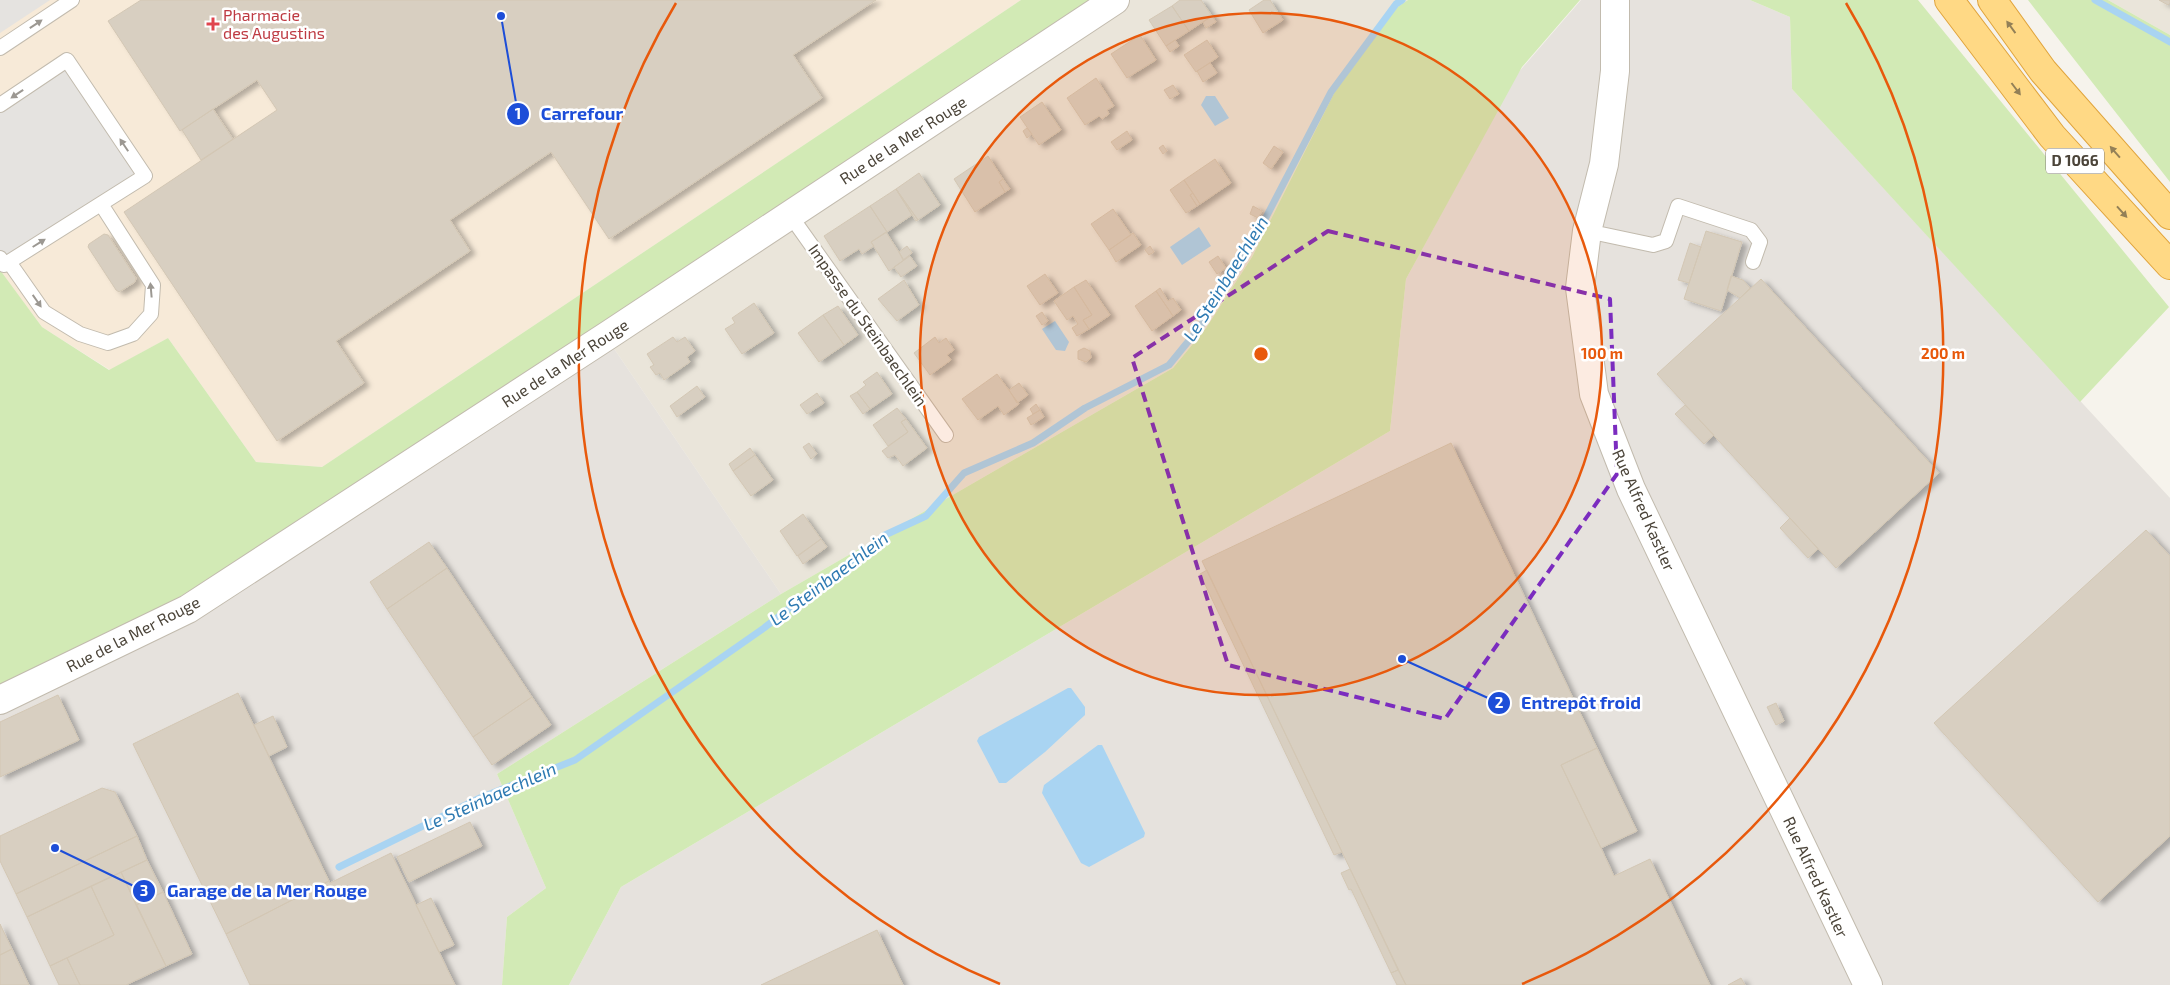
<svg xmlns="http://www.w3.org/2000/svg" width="2170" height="985" font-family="'Exo 2',sans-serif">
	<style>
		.residential { fill: #eae5da }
		.commercial { fill: #f7ead8 }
		.industrial { fill: #e6e2dd }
		.green { fill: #d2eab5 }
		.parking { fill: #e5e3e0 }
		.water { fill: #a9d4f2 }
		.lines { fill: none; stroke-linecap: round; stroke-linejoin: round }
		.stream { stroke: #a9d4f2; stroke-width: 7 }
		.building { fill: #d8cfc1; stroke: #d3c7b4; filter: url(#shadow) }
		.service-casing { stroke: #c2bbae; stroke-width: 16 }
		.minor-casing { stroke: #c2bbae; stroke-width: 30 }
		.trunk-casing { stroke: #e0a43c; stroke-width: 30 }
		.service { stroke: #fff; stroke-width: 14 }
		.minor { stroke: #fff; stroke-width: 28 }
		.trunk { stroke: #ffd985; stroke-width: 28 }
		.oneway { fill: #9c9892 }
		.oneway2 { fill: #938057 }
		.marked { fill: none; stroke: #7b2cbf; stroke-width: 4; stroke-dasharray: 10 6; stroke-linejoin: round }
		.ring { fill: none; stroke: #e8590c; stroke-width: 2.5 }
		.health-dot { fill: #e0444e; stroke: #fff; stroke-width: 2 }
		.labels { text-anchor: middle; stroke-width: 5; stroke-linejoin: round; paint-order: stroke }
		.shield { fill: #fff; stroke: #817c74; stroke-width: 1 }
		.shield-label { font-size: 15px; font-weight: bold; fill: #4b4439 }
		.health-label { font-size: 16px; fill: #be3a42; stroke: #fff; text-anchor: start }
		.street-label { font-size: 16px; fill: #4b4439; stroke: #fff }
		.water-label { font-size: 18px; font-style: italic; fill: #2e7ab2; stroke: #fff }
		.centre { fill: #e8590c; stroke: #fff; stroke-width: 2.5 }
		.ring-label { font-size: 15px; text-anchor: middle; font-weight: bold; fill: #e8590c; stroke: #fff; stroke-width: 5; stroke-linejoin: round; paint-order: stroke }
		.leader { fill: none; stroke: #1d4ed8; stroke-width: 2 }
		.callout-dot { fill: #1d4ed8; stroke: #fff; stroke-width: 2 }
		.mark-label { font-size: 15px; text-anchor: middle; font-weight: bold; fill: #fff }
		.callout-label { font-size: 18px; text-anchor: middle; font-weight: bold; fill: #1d4ed8; stroke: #fff; stroke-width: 5; stroke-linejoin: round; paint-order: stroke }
	</style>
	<defs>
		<filter id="shadow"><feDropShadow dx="5.5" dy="3" stdDeviation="2.5" flood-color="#0004"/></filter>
	</defs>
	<rect width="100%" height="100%" fill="#f6f3ec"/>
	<path class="residential" d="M1098,0h310l-12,8 -62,85 -82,164 -46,71 -33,40 -392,226 -181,-266z
		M2108,0h62v35z"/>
	<path class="commercial" d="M0,0h1021l-699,467 -66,-5 -88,-124 -58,32 -68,-43 -42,-56z"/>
	<path class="industrial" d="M1581,0h169l40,17 2,72 378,409v487h-1601l52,-98 769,-456 16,-152 111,-205z
		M600,328l181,266 -284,180 49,114 -39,29 -5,68h-502v-300l175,-85z"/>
	<path class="green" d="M1021,0h77l-498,328 -425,272 -175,85v-415l42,57 67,43 59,-32 88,124 66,5z
		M1408,0h172l-58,67 -116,212 -16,152 -769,456 -52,98h-67l5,-68 39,-29 -49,-114 284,-180 392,-226 33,-40 46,-71 82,-164 62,-85z
		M1750,0h168l251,307 -89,95 -288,-313 -2,-72z
		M2028,0h80l62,35v147z"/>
	<path class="parking" d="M0,0h50l-50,33z
		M67,60l78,116 -141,89 -4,-7v-153z"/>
	<path class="water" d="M1206,96h9l14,22 -14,8 -14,-21z
		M1199,227l12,19 -29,19 -12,-18z
		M1055,321l14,21 -4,9 -9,-1 -14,-21z
		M1068,688h3l14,19v8l-40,37 -39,31h-7l-22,-42 2,-4z
		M1098,745h4l2,4 41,84 -1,4 -55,30 -8,-4 -39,-70 2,-8z"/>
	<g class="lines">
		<path class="stream" d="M2095,0l75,42
			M339,867l141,-69 95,-38 189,-132 121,-93 41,-19 38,-43 69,-30 52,-35 84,-43 31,-38 48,-75 83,-160 65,-88 6,-4"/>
	</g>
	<path class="building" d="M141,0h735l-83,55 29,43 -213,141 -58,-87 -101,68 20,31 -134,90 28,42 -87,58 -153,-229 153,-102 -20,-30 -77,51 -72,-110z
		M1180,0h21l11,16 -23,15 -17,-25z
		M1264,0h6l13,20 -20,13 -14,-23z
		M2159,0h11v3l-2,2z
		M1172,6l17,25 -23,15 -17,-26z
		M1212,16l4,6 -10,6 -3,-6z
		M1140,35l16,25 -29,18 -16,-24z
		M1175,40l4,6 -9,6 -4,-6z
		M1207,40l11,17 -22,15 -12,-17z
		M1210,63l7,10 -14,9 -6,-11z
		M1096,78l18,28 -7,4 2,4 -7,5 -3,-3 -14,9 -18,-27z
		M1173,85l6,9 -9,5 -6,-9z
		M1042,102l19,28 -22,15 -19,-28z
		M213,109l20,30 -32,21 -19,-30z
		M1027,128l5,6 -5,4 -4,-7z
		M1127,131l5,9 -15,10 -6,-8z
		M1163,145l4,6 -4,3 -4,-6z
		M1274,146l9,6 -12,17 -8,-6z
		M988,156l15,23 -4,3 6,10 -30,20 -21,-33z
		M1215,159l16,24 -31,21 -16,-24z
		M919,173l21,32 -22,15 -22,-31z
		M1003,179l7,10 -5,3 -6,-10z
		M1184,180l9,13 -3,2 7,11 -11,7 -16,-23z
		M896,189l16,26 -25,17 -17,-26z
		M896,189l22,31 -2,1z
		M1193,193l7,11 -3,2 -7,-11z
		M870,206l17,26 -16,10 3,4 -12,8 -3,-5 -19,12 -16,-25z
		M1253,206l9,5 -4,7 -8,-4z
		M1113,209l18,26 -22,15 -18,-26z
		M1706,231l36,11 -21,69 -37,-12z
		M886,232l18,28 -15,11 -18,-29z
		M1133,233l8,12 -25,17 -7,-12z
		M104,234l4,1 28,43 -1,4 -16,10 -3,-2 -28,-43 1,-3z
		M1690,243l11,4 -12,36 -11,-3z
		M907,246l5,7 -9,7 -4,-8z
		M1150,246l4,6 -5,3 -4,-5z
		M910,256l7,10 -16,11 -7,-10z
		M1218,256l8,12 -9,6 -8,-12z
		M1045,274l13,19 -18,12 -13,-19z
		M1731,276l12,4 7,8 -10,10 -13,-8z
		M1761,279l178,194 -103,95 -179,-194z
		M904,280l15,25 -22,16 -19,-22z
		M1086,280l24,35 -21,14 -6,-9 9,-5 -18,-28z
		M1074,287l18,28 -9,5 6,9 -12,7 -5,-8 6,-4 -5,-8 -6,4 -13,-19z
		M1160,288l8,13 5,-3 8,12 -8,6 -17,-25z
		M1156,291l17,25 -21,15 -17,-25z
		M754,303l20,30 -32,21 -17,-25 10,-6 -3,-5z
		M838,306l20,29 -14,10 -21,-30z
		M1042,312l6,9 -6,4 -6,-9z
		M823,315l21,30 -25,17 -21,-29z
		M673,337l4,5 8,-5 10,14 -8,6 3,5 -26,18 -4,-7 -4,2 -6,-8 4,-2 -7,-11z
		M935,337l4,6 7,-5 8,12 -7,5 4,5 -21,15 -16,-22z
		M1084,348l6,3 1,7 -5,4 -8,-3v-8z
		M877,372l15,22 -22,15 -13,-17 9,-7 -3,-3z
		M997,374l22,30 -15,11 -6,-9 -20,14 -16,-21z
		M1019,383l9,12 -11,8 -8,-13z
		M697,386l8,11 -28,20 -7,-11z
		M857,392l13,17 -7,5 -13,-18z
		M817,393l7,10 -17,11 -7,-9z
		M1036,404l4,6 -7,4 -3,-5z
		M1685,405l29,30 -10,9 -29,-30z
		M897,408l9,11 -5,3 7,10 -20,14 -15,-21z
		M1040,410l4,7 -13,8 -4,-7z
		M906,419l21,29 -24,18 -8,-11 -7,3 -6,-7 26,-19 -7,-10z
		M809,443l8,11 -6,5 -8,-12z
		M1451,443l146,305 -36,17 40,83 13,28 36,-17 60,126h-304l-204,-424z
		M750,448l5,7 -22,16 -4,-7z
		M755,455l18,25 -22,16 -18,-25z
		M803,514l18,25 -24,17 -17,-25z
		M1790,518l28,31 -10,9 -28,-30z
		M2146,530l24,26v280l-72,66 -164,-179z
		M821,539l6,8 -24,17 -5,-8z
		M429,542l18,26 -60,41 -17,-27z
		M447,568l85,129 -59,40 -86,-128z
		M1207,570l135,282 -8,3 -134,-281z
		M238,693l91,188 -103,53 -93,-190z
		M58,695l21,45 -79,37v-55z
		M532,697l19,28 -59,40 -19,-28z
		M1776,703l8,18 -8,4 -9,-18z
		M273,716l14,31 -18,9 -15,-31z
		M1597,748l40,83 -36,17 -40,-83z
		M102,788l13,4 22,44 -121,58 -16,-33v-25z
		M470,822l12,24 -73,36 -12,-25z
		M137,836l10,24 -120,57 -11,-23z
		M391,853l64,132h-205l-24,-51 103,-53 1,2z
		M147,860l16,32 -27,13 -15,-33z
		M1350,869l48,101 -7,3 -40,-84 -2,1 -8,-17z
		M121,872l45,94 -40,19h-46l-13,-27 47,-23 -23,-49z
		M91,886l23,49 -64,31 -23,-49z
		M163,892l29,62 -26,12 -30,-61z
		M431,898l23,47 -15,7 -23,-47z
		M0,924l12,25 -12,6z
		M877,930l26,55h-142z
		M12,949l17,36h-29v-30z
		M67,958l13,27h-21l-9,-19z
		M1398,970l8,15h-9l-6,-12z
		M1741,978l4,7h-17z"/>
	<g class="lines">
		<g class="service-casing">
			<path id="service" d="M0,48l72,-48
				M0,105l67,-45 78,116 -141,89 -4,-7
				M790,215l156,220
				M1587,231l66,14 13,-4 12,-35 73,24 9,12 -7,20
				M9,262l35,50 36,22 28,9 25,-9 18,-20 2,-29 -52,-81"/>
		</g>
		<g class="minor-casing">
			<path id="minor" d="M1615,0v71l-11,93 -17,67 -7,57 14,106 37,95 237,496
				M0,700l188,-91 422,-275 505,-334"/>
		</g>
		<g class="trunk-casing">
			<path id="trunk" d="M1949,0l103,136 118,129
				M1992,0l51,71 127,144"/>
		</g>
		<use href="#service" class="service"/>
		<use href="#minor" class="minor"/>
		<use href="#trunk" class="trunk"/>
	</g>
	<defs><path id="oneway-solid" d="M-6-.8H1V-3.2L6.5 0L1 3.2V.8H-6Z" transform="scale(1.25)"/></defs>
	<g class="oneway">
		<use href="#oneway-solid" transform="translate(36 24) rotate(-34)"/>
		<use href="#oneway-solid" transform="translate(17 94) rotate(146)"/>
		<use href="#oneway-solid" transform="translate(124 145) rotate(-124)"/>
		<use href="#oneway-solid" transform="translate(39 243) rotate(-32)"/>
		<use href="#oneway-solid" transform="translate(151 290) rotate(-95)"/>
		<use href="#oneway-solid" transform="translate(37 301) rotate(55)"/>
	</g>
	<g class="oneway2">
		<use href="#oneway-solid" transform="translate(2011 27) rotate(-126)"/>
		<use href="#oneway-solid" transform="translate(2016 89) rotate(53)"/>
		<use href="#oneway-solid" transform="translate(2115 152) rotate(-131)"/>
		<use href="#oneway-solid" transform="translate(2122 212) rotate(48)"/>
	</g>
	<path class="marked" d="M1328,231l282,68 7,175 -172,245 -217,-54 -96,-307z"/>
	<circle cx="1261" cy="354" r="341" fill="#e8590c" fill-opacity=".12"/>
	<g class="ring">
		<circle cx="1261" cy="354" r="341"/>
		<path d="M1000 984A682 682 0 0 1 676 3M1846 3A682 682 0 0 1 1522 984"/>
	</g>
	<path class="health-dot" d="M210.5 16.5h5v5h5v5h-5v5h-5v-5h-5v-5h5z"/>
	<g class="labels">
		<rect class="shield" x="2046" y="148.5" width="58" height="25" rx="4"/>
		<g class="shield-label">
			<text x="2075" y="166">D 1066</text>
		</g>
		<g class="health-label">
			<text x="223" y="21">Pharmacie<tspan x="223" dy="18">des Augustins</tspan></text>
		</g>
		<g class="street-label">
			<text transform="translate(903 140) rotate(-33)" y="6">Rue de la Mer Rouge</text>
			<text transform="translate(868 325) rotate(55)" y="6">Impasse du Steinbaechlein</text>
			<text transform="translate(565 363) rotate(-33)" y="6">Rue de la Mer Rouge</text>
			<text transform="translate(1644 510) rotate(66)" y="6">Rue Alfred Kastler</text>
			<text transform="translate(133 634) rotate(-27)" y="6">Rue de la Mer Rouge</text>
			<text transform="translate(1816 877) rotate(65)" y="6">Rue Alfred Kastler</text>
		</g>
		<g class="water-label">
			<text transform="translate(1226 279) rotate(-58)" y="6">Le Steinbaechlein</text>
			<text transform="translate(829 579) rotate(-37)" y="6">Le Steinbaechlein</text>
			<text transform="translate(490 797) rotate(-24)" y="6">Le Steinbaechlein</text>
		</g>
	</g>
	<circle cx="1261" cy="354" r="8" class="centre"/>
	<g class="ring-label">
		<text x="1602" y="359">100 m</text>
		<text x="1943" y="359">200 m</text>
	</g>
	<path class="leader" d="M501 16L518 114M1402 659L1499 703M55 848L144 891"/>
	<g class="callout-dot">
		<circle cx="501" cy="16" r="5"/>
		<circle cx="1402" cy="659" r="5"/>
		<circle cx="55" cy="848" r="5"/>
		<circle cx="518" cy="114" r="12"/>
		<circle cx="1499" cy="703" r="12"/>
		<circle cx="144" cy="891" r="12"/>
	</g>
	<g class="mark-label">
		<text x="518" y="119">1</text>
		<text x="1499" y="708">2</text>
		<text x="144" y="896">3</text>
	</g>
	<g class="callout-label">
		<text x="582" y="120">Carrefour</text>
		<text x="1581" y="709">Entrepôt froid</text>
		<text x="267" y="897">Garage de la Mer Rouge</text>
	</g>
</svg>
